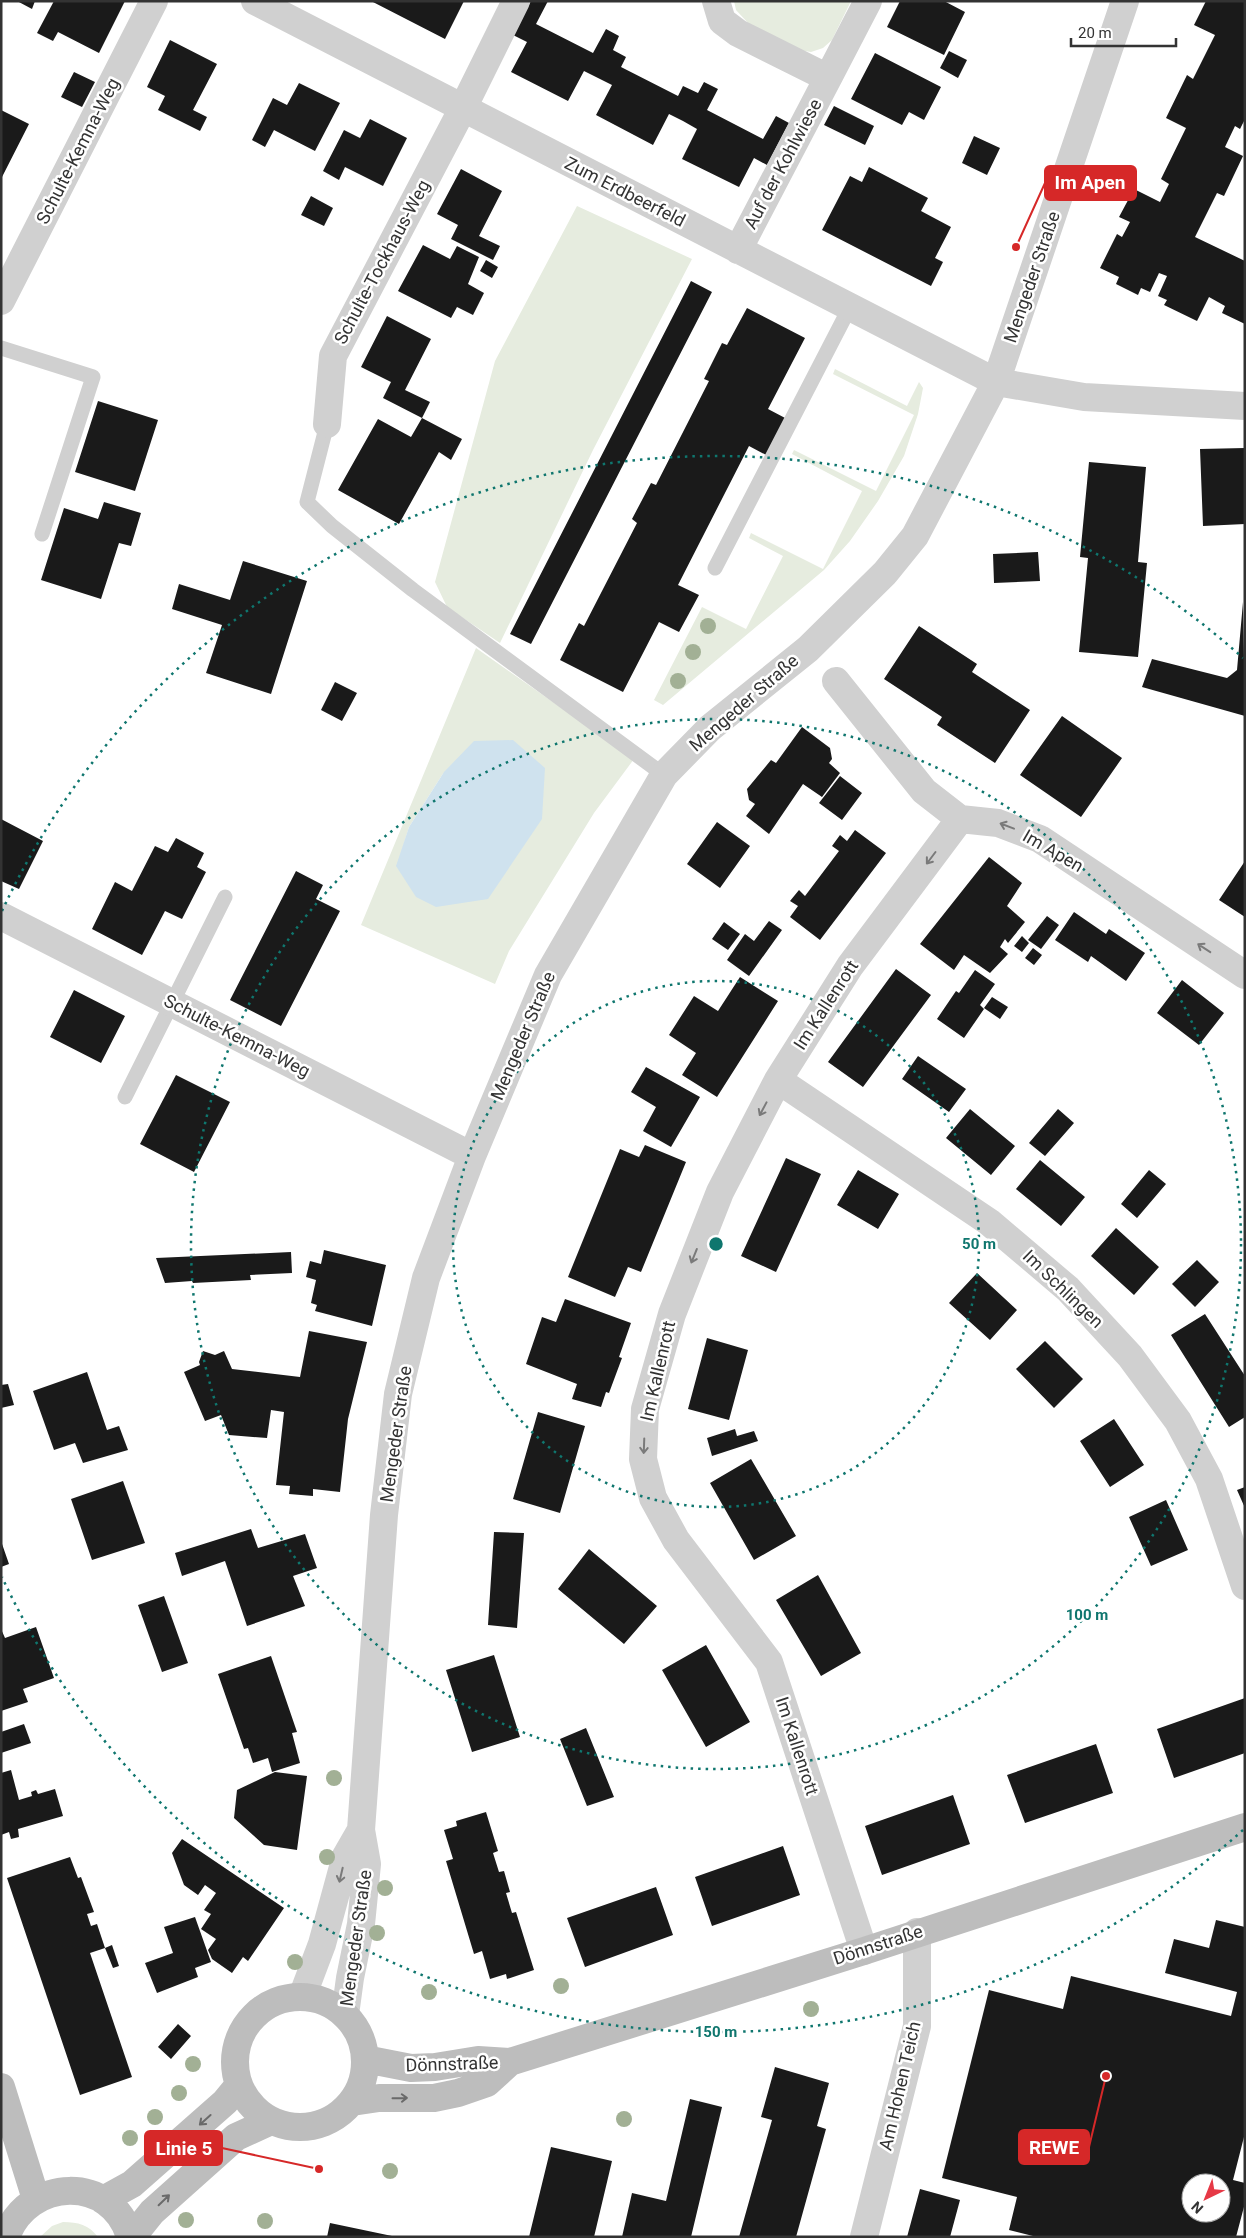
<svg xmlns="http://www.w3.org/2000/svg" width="1246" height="2238" font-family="Roboto,sans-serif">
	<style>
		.green { fill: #e6ecdf; fill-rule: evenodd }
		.water { fill: #cfe2ee }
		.building { fill: #1a1a1a; fill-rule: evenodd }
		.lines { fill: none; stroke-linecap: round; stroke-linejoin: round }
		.lane { stroke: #d0d0d0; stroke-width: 15 }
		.street { stroke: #d0d0d0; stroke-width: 28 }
		.secondary { stroke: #bdbdbd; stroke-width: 28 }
		.tree { fill: #a2b095 }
		.oneway { stroke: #7a7a7a }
		.oneway2 { stroke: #6a6a6a }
		.ring { fill: none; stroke: #0f766e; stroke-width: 2.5; stroke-dasharray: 2.5 5 }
		.labels { text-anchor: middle; stroke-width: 5; stroke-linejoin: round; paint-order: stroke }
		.street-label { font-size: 18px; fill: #333; stroke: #fff }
		.centre { fill: #0f766e; stroke: #fff; stroke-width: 2.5 }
		.ring-label { font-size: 15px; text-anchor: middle; font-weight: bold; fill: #0f766e; stroke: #fff; stroke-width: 5; stroke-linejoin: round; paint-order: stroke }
		.leader { fill: none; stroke: #d62828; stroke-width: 2 }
		.callout-dot { fill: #d62828; stroke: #fff; stroke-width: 2 }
		.callout { fill: #d62828; stroke: #d62828; stroke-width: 2 }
		.callout-label { font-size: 19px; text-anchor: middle; font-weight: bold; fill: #fff }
	</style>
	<rect width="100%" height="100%" fill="#fff"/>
	<path class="green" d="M734,1h117l-19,39 -9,8 -12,4 -12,-2 -50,-26 -13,-14z
		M577,206l115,53 -99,191 -93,193 -53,-36 -12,-25 60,-221z
		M835,369l72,37 12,-24 4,6 -5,26 -14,42 -26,45 -28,40 -26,29 -161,135 -9,-5 48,-93 44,22 37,-73 -34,-18 2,-5 72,36 39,-78 -70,-37 2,-4 82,41 38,-76 -81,-41z
		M476,648l158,111 -40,54 -85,138 -14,33 -134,-59zM444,772l-47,94 12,-39z
		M63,2222c15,0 26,3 35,15h-58l12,-11z"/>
	<path class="water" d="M513,740l32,28 -3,51 -54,80 -52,8 -20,-10 -20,-31 13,-39 35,-55 30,-31z"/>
	<path class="building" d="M17,1h18l-3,8z
		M54,1h71l-26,52 -41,-21 -5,9 -16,-8z
		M371,1h93l-19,38z
		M531,1h17l-12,23 57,29 13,-24 13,7 -6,14 13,7 -5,10 57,29 5,-10 15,7 6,-11 14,7 -11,21 56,29 13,-23 13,7 -22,42 -13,-7 -15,29 -57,-28 15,-30 -14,-8 -14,-7 -16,31 -57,-30 16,-30 -28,-14 -16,30 -57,-29 16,-30 -14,-7z
		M900,1h44l21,11 -21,43 -57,-28z
		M1206,1h39v118l-5,10 -5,-3 -10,21 18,9 -19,40 -7,-3 -22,44 50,24v63l-23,-11 3,-7 -16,-9 -12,24 -33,-16 3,-5 -9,-4 9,-20 -8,-3 -9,19 -9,-4 -3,7 -22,-11 3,-7 -19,-9 17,-34 5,3 8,-15 -11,-5 15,-28 26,13 9,-18 -8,-5 25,-51 -20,-10 21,-43 6,4 22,-44 -21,-10z
		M170,40l47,24 -24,46 14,7 -7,14 -42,-21 7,-14 -18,-9z
		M949,51l18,9 -9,18 -18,-10z
		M875,53l66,34 -17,33 -15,-8 -7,13 -51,-26z
		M74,72l21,10 -13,25 -21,-10z
		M299,83l41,20 -25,48 -41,-21 -9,17 -13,-7 21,-42 14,7z
		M834,106l40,20 -9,19 -41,-20z
		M1,110l28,14 -28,55z
		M370,119l37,19 -24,48 -38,-19 -6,13 -16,-9 21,-41 16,8z
		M974,136l26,12 -13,27 -25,-12z
		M869,167l59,31 -7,13 30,16 -16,31 8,4 -12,24 -109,-56 28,-54 12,6z
		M461,169l41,22 -23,45 21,10 -7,14 -42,-21 7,-14 -21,-11z
		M311,196l22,12 -9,18 -23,-11z
		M423,245l27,14 7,-13 22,11 -11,27 16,9 -11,22 -16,-8 -6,11 -53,-27z
		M486,260l12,7 -6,11 -12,-7z
		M691,281l21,11 -181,352 -21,-10z
		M747,308l58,30 -37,71 19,10 -19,37 -19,-10 -71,139 21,10 -20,37 -20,-10 -36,70 -63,-32 19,-37 5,3 53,-103 -5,-4 19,-36 5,2 53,-104 -5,-2 18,-36 5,2z
		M387,316l44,23 -26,51 25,12 -8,16 -39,-20 8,-16 -30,-15z
		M98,401l60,19 -23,71 -60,-19z
		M422,418l40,21 -11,21 -12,-8 -40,72 -61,-34 40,-71 33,18z
		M1245,448v76l-42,2 -3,-77z
		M1089,462l57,5 -8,95 9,1 -9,94 -59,-5 9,-94 -8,-1z
		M104,502l37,11 -10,33 -12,-3 -18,56 -60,-19 23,-72 34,11z
		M1038,552l2,29 -46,2 -1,-29z
		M243,561l64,20 -36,113 -65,-21 16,-48 -50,-16 7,-25 51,16z
		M1243,602l2,114 -103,-29 10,-28 75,19 10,-8z
		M919,626l58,38 -5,8 58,38 -35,53 -58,-38 5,-8 -58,-38z
		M335,682l22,11 -15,28 -21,-11z
		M1062,716l60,42 -41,59 -61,-42z
		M802,727l28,21 2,11 -3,4 11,10 -18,24 -19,-13 -34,50 -23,-18 9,-12 -6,-4 -2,-11 24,-29 5,3z
		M840,776l22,17 -20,27 -23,-17z
		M1,819l42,22 -24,48 -18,-8z
		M717,822l33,24 -30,42 -33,-24z
		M855,830l31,23 -66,87 -30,-23 8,-11 -8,-5 9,-11 6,6 34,-45 -7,-5 8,-11 7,6z
		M176,838l28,15 -7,14 9,5 -24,47 -17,-8 -23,44 -50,-26 23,-47 17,9 23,-45 13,6z
		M989,857l33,26 -15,23 18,16 -17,21 -3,-4 -5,8 8,7 -18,19 -26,-18 -10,15 -34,-26z
		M1245,861v56l-26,-17z
		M296,871l27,14 -7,14 24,12 -59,115 -51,-26z
		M1074,912l32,22 3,-5 36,24 -19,28 -35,-25 -3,6 -33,-22z
		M1047,916l12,9 -18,24 -13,-9z
		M769,921l13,9 -33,46 -22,-16 18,-26 9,7z
		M724,922l16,12 -12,16 -16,-11z
		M1022,936l7,7 -7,9 -8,-6z
		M1033,948l9,7 -8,10 -9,-7z
		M896,969l35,26 -68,92 -35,-25z
		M975,970l20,14 -15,21 4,4 -20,29 -27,-19 19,-28 3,2z
		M740,977l38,24 -61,96 -35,-22 14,-22 -27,-18 25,-39 24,15z
		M1182,980l42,33 -25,32 -42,-32z
		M74,990l51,26 -24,47 -51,-26z
		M992,997l16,10 -8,12 -16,-11z
		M918,1056l48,33 -17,23 -47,-33z
		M646,1067l54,30 -29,50 -28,-16 13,-24 -25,-15z
		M176,1075l54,27 -36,70 -54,-28z
		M970,1109l45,37 -24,29 -45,-37z
		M1058,1109l16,14 -29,33 -16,-13z
		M645,1145l41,17 -45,110 -13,-5 -13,30 -47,-20 52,-128 19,8z
		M786,1158l35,16 -45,98 -35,-16z
		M1040,1160l45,37 -24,29 -45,-37z
		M858,1170l41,24 -21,35 -41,-24z
		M1149,1170l17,14 -29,34 -16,-14z
		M1116,1228l43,39 -25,28 -43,-39z
		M324,1250l62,15 -14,61 -57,-15 2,-6 -6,-2 5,-23 -10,-3 4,-16 11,3z
		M291,1252l1,21 -42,2 1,5 -58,3 -1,-2 -27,2 -9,-25z
		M1197,1260l22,22 -24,25 -23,-23z
		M977,1273l40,37 -27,30 -41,-37z
		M565,1299l66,24 -12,34 3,1 -13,35 -3,-1 -5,15 -29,-8 5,-15 -51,-20 16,-47 14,5z
		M1205,1314l40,62v41l-16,10 -58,-92z
		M309,1331l58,11 -19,77 -8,73 -27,-3v7l-24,-2 1,-8 -14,-1 8,-73 -13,-2 -4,28 -38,-3 -8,-20 -16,6 -21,-49 16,-7 -1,-3 4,-11 12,4 9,-4 8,18 68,8z
		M707,1338l41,12 -19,70 -41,-11z
		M1045,1341l38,38 -29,29 -38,-39z
		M87,1372l20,58 12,-4 9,24 -45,13 -8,-20 -21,7 -21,-59z
		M8,1384l6,21 -13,3v-23z
		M538,1412l47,14 -25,87 -47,-14z
		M1114,1419l30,46 -34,22 -30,-46z
		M735,1429l2,7 17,-5 4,10 -46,15 -5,-18z
		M751,1459l45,77 -42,24 -44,-77z
		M123,1481l22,62 -53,17 -21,-61z
		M1245,1487v21l-8,-18z
		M1166,1500l22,50 -37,16 -22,-49z
		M251,1529l7,19 47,-14 12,34 -24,8 12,30 -58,20 -22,-65 -43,15 -7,-23z
		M494,1532l30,1 -7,95 -29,-3z
		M1,1541l8,23 -8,3z
		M589,1549l68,57 -33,38 -66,-55z
		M818,1575l43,78 -40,23 -45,-76z
		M164,1596l24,67 -26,9 -24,-67z
		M36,1627l18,51 -31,11 5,13 -27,9v-82l4,9z
		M706,1645l44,77 -44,25 -44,-77z
		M494,1655l26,82 -48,15 -26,-82z
		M271,1656l26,76 -5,1 8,30 -28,9 -4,-14 -15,5 -5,-15 -4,1 -26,-75z
		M1245,1698v55l-71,25 -17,-49z
		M24,1724l7,19 -30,10v-21z
		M586,1728l28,69 -27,9 -27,-67z
		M1096,1744l17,49 -88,30 -18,-48z
		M11,1770l8,30 13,-4 -1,-4 5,-2 2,4 17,-5 8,27 -45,13 1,8 -8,2 -2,-7 -8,3v-62z
		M275,1772l32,4 -10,74 -33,-5 -30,-27 3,-28z
		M953,1795l17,49 -88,31 -17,-49z
		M486,1812l12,39 -5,2 6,19 5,-1 6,21 -4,1 6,20 4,-1 18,58 -27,9 -1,-5 -16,5 -8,-28 -8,3 -28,-93 7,-2 -9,-29 13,-4 -1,-5z
		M182,1839l102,69 -36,53 -5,-4 -11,16 -20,-14 -4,-9 8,-11 -15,-10 10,-15 -7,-4 12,-17 -11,-8 -7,10 -14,-10 -12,-32z
		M783,1846l17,49 -88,31 -17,-49z
		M70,1857l8,21 3,-1 13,35 -7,2 4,12 6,-2 8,24 -15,5 42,124 -52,18 -73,-217z
		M656,1887l17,48 -88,32 -18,-49z
		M195,1917l16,45 -16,6 3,9 -41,16 -12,-30 28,-10 -9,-26z
		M1216,1920l29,7v206l-12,47 12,3v20l-9,34h-199l-28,-7 8,-33 -75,-19 47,-188 74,19 8,-33 160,40 6,-24 -72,-19 9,-34 35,9zM1191,2183h30v30h-30z
		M112,1945l7,21 -6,2 -8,-20z
		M178,2024l13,12 -20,23 -13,-12z
		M775,2067l54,16 -12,43 9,3 -30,108h-57l33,-117 -11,-3z
		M690,2099l32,8 -31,130h-69l10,-44 34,8z
		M551,2147l61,14 -18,76h-65z
		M920,2189l40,11 -10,37h-43z
		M330,2223l62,13v1h-65z"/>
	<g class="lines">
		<path class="lane" d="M1,348l92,29 -51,157
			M327,424l-20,78 25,24 81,64 251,185
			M715,568l135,-261
			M125,1097l100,-200"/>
		<path class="street" d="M255,1l741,381 88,15 161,9
			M716,1l6,20 16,12 90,45 40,-77
			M738,250l90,-172
			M1,301l153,-300
			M327,424l6,-68 130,-248 53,-107
			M836,681l88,110 36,28 38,4 42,16 205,136
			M1,916l471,240
			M778,1080l211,142 79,67 62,67 48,65 31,58 36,107
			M864,1951l-95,-289 -93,-122 -23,-42 -10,-39 2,-50 27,-95 48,-122 58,-112 72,-114 110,-147
			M302,1997l20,-53 24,-88 15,-26
			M345,2015l5,-37 11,-54 6,-60 -6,-34 23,-315 14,-121 28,-116 46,-122 76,-181 116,-200 46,-47 98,-79 77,-76 30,-37 81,-154 129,-381
			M864,2237l53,-211v-94"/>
		<path class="secondary" d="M235 2062a65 65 0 1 1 130 0a65 65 0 1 1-130 0Z
			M365,2059l46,9 24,-1 43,-7 32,2 354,-111 381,-124
			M1,2087l35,112
			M352,2102l27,-4h55l24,-5 29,-10 23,-21
			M103,2200l29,-16 93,-82 14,-17
			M6,2237c22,-60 106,-63 124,0
			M132,2237l20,-25 84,-75 35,-16"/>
	</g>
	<g class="tree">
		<circle cx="708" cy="626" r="8"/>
		<circle cx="693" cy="652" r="8"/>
		<circle cx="678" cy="681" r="8"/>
		<circle cx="334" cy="1778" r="8"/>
		<circle cx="327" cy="1857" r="8"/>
		<circle cx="385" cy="1888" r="8"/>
		<circle cx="377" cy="1933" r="8"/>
		<circle cx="295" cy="1962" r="8"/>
		<circle cx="561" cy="1986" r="8"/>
		<circle cx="429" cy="1992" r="8"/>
		<circle cx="811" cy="2009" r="8"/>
		<circle cx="193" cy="2064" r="8"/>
		<circle cx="179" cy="2093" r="8"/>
		<circle cx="155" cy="2117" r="8"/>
		<circle cx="624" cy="2119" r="8"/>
		<circle cx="130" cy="2138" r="8"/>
		<circle cx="390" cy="2171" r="8"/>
		<circle cx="186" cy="2220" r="8"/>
		<circle cx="265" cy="2221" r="8"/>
	</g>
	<defs><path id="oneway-shaft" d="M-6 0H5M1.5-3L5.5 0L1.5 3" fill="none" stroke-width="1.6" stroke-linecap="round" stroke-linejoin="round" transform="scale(1.25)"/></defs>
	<g class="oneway">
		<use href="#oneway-shaft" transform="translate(1007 826) rotate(-159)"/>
		<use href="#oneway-shaft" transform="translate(931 858) rotate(127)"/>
		<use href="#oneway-shaft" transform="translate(1204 948) rotate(-147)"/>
		<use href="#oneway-shaft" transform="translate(763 1109) rotate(118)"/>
		<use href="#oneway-shaft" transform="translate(694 1256) rotate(112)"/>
		<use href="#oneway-shaft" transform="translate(644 1446) rotate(92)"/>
		<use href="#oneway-shaft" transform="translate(341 1875) rotate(103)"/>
	</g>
	<g class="oneway2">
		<use href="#oneway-shaft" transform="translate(400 2098) rotate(-1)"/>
		<use href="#oneway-shaft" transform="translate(205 2120) rotate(138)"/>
		<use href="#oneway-shaft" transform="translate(164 2200) rotate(-44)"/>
	</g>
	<g class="ring">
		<circle cx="716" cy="1244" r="263"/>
		<circle cx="716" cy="1244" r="525"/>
		<path d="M1243 1830A788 788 0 0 1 2 1577M2 911A788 788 0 0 1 1243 658"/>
	</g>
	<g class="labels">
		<g class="street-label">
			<text transform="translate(78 151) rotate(-63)" y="6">Schulte-Kemna-Weg</text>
			<text transform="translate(783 164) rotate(-62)" y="6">Auf der Kohlwiese</text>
			<text transform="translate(625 192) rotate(27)" y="6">Zum Erdbeerfeld</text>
			<text transform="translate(382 262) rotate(-62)" y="6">Schulte-Tockhaus-Weg</text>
			<text transform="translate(1032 277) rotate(-71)" y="6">Mengeder Straße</text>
			<text transform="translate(744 703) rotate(-41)" y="6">Mengeder Straße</text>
			<text transform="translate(1053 851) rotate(30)" y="6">Im Apen</text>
			<text transform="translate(826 1005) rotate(-57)" y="6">Im Kallenrott</text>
			<text transform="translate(237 1036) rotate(27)" y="6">Schulte-Kemna-Weg</text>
			<text transform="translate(523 1036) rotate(-67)" y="6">Mengeder Straße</text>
			<text transform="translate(1063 1289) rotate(44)" y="6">Im Schlingen</text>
			<text transform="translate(658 1371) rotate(-77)" y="6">Im Kallenrott</text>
			<text transform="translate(396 1434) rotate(-82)" y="6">Mengeder Straße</text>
			<text transform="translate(797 1746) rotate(72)" y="6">Im Kallenrott</text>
			<text transform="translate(356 1938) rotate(-82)" y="6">Mengeder Straße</text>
			<text transform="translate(878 1945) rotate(-18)" y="6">Dönnstraße</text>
			<text transform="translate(452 2064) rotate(-2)" y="6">Dönnstraße</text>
			<text transform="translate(900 2086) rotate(-77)" y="6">Am Hohen Teich</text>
		</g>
	</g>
	<circle cx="716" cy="1244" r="8" class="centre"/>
	<g class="ring-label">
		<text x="979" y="1249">50 m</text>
		<text x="1087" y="1620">100 m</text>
		<text x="716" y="2037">150 m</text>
	</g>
	<path class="leader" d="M1016 247L1045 183M1106 2076L1089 2147M319 2169L222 2148"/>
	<g class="callout-dot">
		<circle cx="1016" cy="247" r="5"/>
		<circle cx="1106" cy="2076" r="5"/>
		<circle cx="319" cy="2169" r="5"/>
	</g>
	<g class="callout">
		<rect x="1045" y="166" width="91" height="34" rx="5"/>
		<rect x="1019" y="2130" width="70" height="34" rx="5"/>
		<rect x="145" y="2131" width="77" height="34" rx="5"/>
	</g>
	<g class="callout-label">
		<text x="1090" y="189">Im Apen</text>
		<text x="1054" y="2154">REWE</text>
		<text x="184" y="2155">Linie 5</text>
	</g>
	<rect width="1246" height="2238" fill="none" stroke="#333333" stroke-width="5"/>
	<g transform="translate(1206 2198) rotate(223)"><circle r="24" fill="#ffffff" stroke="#adadad"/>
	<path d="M0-4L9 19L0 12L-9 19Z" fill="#e63946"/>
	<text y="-8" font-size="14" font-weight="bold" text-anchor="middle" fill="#333333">N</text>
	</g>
	<path d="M1071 38v8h105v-8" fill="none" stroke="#333333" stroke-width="2.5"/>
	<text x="1078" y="38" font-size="15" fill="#333333" stroke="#ffffff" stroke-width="4" paint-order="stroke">20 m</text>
</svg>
